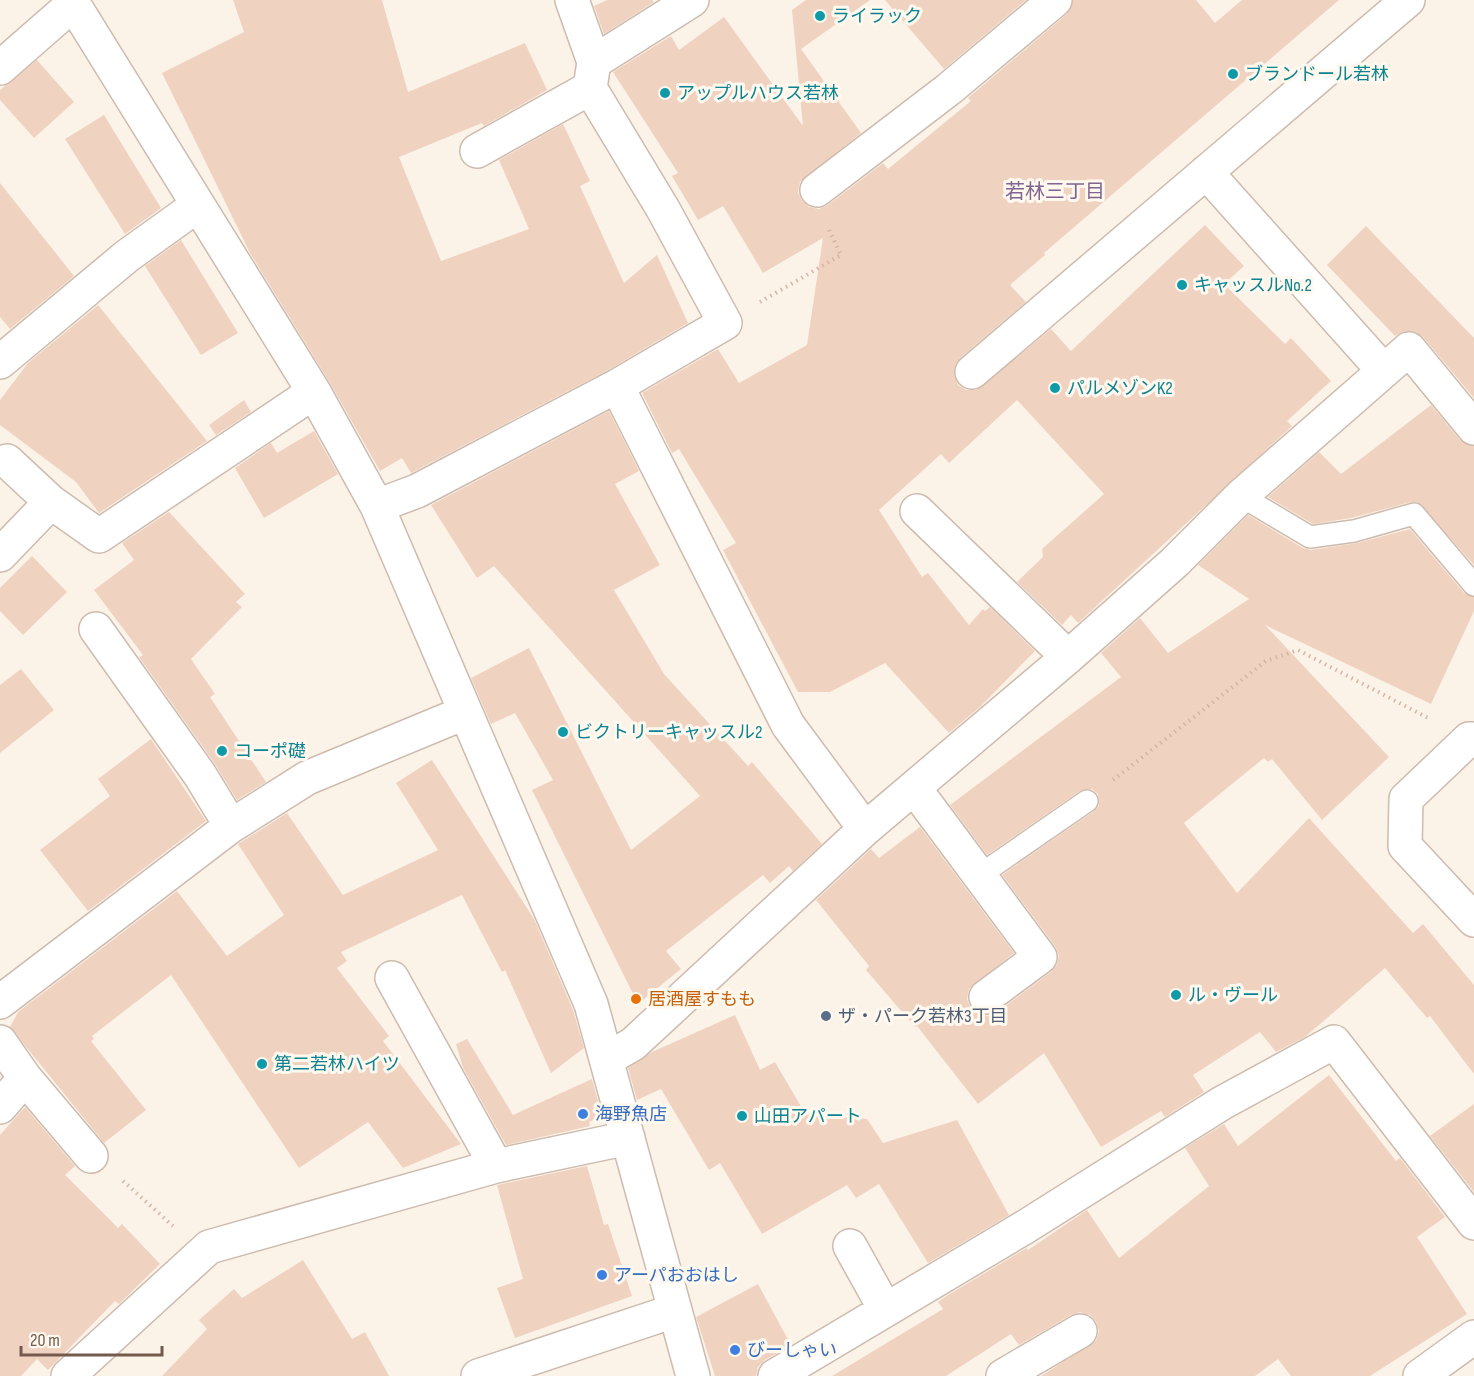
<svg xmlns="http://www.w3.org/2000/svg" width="1474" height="1376" font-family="'Sofia Sans Condensed','Noto Sans JP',sans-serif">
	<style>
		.building { fill: #f0d2c1 }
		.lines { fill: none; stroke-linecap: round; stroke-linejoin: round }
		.lane-casing { stroke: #cdbbae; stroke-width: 24 }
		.street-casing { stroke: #cdbbae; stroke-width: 36 }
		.path { stroke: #d5b6a4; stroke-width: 4; stroke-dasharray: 1.5 4.5; stroke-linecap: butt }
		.lane { stroke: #fff; stroke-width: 21 }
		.street { stroke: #fff; stroke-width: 33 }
		.culture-dot { fill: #0f9aa8; stroke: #fef8ee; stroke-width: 2 }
		.food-dot { fill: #e8710a; stroke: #fef8ee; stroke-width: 2 }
		.service-dot { fill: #5c6f8a; stroke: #fef8ee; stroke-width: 2 }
		.shop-dot { fill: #3f7fe0; stroke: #fef8ee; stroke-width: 2 }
		.labels { text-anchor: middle; stroke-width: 6; stroke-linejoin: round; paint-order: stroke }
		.culture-label { font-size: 18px; fill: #0d838f; stroke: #fef8ee; text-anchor: start }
		.food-label { font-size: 18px; fill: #c56008; stroke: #fef8ee; text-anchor: start }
		.service-label { font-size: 18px; fill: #4e5e75; stroke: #fef8ee; text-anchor: start }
		.shop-label { font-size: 18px; fill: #366cbe; stroke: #fef8ee; text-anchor: start }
		.neighbourhood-label { font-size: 20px; fill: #816590; stroke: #fef8ee }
	</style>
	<rect width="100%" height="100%" fill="#fbf3e8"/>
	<path class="building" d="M233,0h149l26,92 117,-49 22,47 -63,36 -2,-3 -83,34 42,104 88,-32 -30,-69 64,-36 27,57 -10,5 44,97 33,-28 31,68 -80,47 -197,103 -9,-15 -22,13 -50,-88 -80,-130 -88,-180 82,-41z
		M607,0h45l2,2 -50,32 -10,-28z
		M806,0h64l-69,49 60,84 -61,49 -2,10 4,9 7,6 10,2 9,-4 55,-42 5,6 83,-68 -3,-3 99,-84 6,-14h123l19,23 27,-23h97l-295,253 1,2 -35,30 16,17 -66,56 -5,7 -1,10 4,10 8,5h10l75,-61 20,22 134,-126 39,41 -20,18 61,60 6,-6 40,43 -44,40 5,5 -214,197 -7,-8 -9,10 -45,-43 26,-25 -1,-8 62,-55 -87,-94 -68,63 -8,-9 -62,56 43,67 6,-4 41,52 14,-16 2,2 5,-4 45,44 -54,55 -32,27 -64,-70 -55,29h-32l-75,-142 13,-7 -57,-94 -7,4 -30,-60 76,-44 21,34 68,-38 16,-107 -60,35 -40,-67 -25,14 -26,-44 6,-3 -65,-101 58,-36 8,14 45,-33 79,109 -11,-116z
		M885,0h141l-82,69z
		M37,60l37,42 -40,36 -34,-38v-10z
		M104,115l57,93 -36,26 -60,-95z
		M0,183l74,93 -64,53 -10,-12z
		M1366,226l108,112v60l-51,-61 -7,-5 -10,-1 -11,5 -68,-71z
		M181,240l57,93 -37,22 -56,-89z
		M98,305l109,136 -108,72 -23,-31 -76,-57v-25l28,-37z
		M244,400l7,12 -35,23 -7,-10z
		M1431,405l29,35 14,6v119l-56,-63h-7l-60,16 -38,6 -45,-27 51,-45 22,22z
		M609,411l30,60 -24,13 45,81 -46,25 50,84 84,92 4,-4 70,82 -29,27 -4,-5 -19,17 -7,-8 -97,76 15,18 -43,35 -106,-214 21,-10 -38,-67 -24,11 -20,-46 58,-30 102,202 69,-54 -206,-230 -17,12 -46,-73z
		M314,431l24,43 -74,44 -29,-50 36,-25 6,10z
		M169,512l76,82 -9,8 6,5 -51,52 24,35 -5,3 56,85 -29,18 -22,-36 -76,-107 4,-2 -49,-65 40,-30 -12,-17z
		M1248,515l55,33 8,2 46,-7 53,-14 54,64 10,4v14l-43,93 -166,-79 124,132 -67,63 -50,-61 -4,3 -4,-4 -80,65 53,70 72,-75 104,115 10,-9 51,61v89l-44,-58 -3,2 -42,-50 -80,69 -29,15 -16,-20 -67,43 11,17 -39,25 -4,-6 -60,36 -57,-94 -66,51 -61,-78 -2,1 -49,-57 3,-4 -53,-66 55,-51 8,9 41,-31 94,126 -45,36 -2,10 4,10 8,5 9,2 9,-4 54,-40 6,-8 2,-9 -4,-9 -53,-71 92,-64 5,-5 -1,-12 -6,-5 -12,2 -93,64 -37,-50 171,-128 -20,-24 39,-35 28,35 81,-54 -51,-34z
		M32,556l35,36 -44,43 -23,-24v-23z
		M21,669l33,41 -54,43v-68z
		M151,739l55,82 -118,90 -48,-61 70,-54 -12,-17z
		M432,760l102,159 39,91 11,38 -33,25 -46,-103 -3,2 -40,-77 -121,57 6,9 -10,7 52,68 -6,5 78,103 -58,24 -35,-46 -69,46 -128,-193 -79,61 2,3 -3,2 55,69 -42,33 -94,-116 8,-15 159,-121 50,65 57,-41 -46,-71 49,-31 56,82 95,-45 -42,-67z
		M735,1015l25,55 15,-8 31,53 61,4 16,24 74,-23 52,95 -81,48 -49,-79 -23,14 -9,-13 -85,49 -42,-71 -11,7 -48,-81 -24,11 -9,-32 24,-16z
		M467,1039l46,76 79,-36 10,37 -13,6 1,4 -84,19 -43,-77 -7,-24z
		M1329,1075l67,86 4,-3 45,59 -28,20 50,77 -97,62h-79l-13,-17 -23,17h-214l55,-35 3,-10 -3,-9 -6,-7 -10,-3 -9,3 -52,30 -8,-11 -65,42h-114l111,-67 -5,-7 10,-7 79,-47 1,2 59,-40 32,48 90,-72 -24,-38 39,-24 14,22z
		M1474,1104v88l-44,-56z
		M25,1107l50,59 -10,9 53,53 4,-4 38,40 -41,40 -4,-3 -67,69 -11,-11 -16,17h-21v-241z
		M587,1166l17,59 4,-1 24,72 -117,42 -18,-50 26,-9 -26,-94z
		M303,1260l49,79 13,-7 24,44h-227l45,-47 -8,-9 35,-31 8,9z
		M758,1284l33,61 -26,15 -7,7 -2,9h-41l-19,-59z"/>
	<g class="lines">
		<g class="lane-casing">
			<path id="lane" d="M1241,496l69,41 44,-6 60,-17 60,71
				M980,875l107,-74"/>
		</g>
		<g class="street-casing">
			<path id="street" d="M71,0l243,392 63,114 214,498 102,372
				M594,62l98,-62
				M0,68l73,-64
				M477,151l113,-63
				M1206,172l177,198
				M817,190l132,-101 106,-89
				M0,362l127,-106 71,-51
				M972,372l436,-372
				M617,386l171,339 77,104
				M7,461l44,41 48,34 215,-144
				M377,506l40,-15 200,-105 108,-63 -62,-114 -73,-121 4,-26 -22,-62
				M917,511l151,146
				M0,555l51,-53
				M96,629l104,146 31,51
				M1474,739h-5l-63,60 -1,47 69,74
				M915,789l125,168 -54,40
				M392,978l104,188
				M0,1002l231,-176 76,-48 157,-65
				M0,1042l25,36 66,78
				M607,1059l26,-15 232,-215 203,-172 107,-95 66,-66 168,-147 65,79
				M0,1107l25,-29
				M850,1246l35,63
				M68,1376l141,-129 287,-81 132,-28
				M478,1376l196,-65
				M775,1376l250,-149 197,-124 112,-61 140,181
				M1003,1376l77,-45
				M1420,1376l54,-39"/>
		</g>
		<path class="path" d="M760,302l81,-47 -12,-25
			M1113,780l153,-119 32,-11 132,69
			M123,1181l50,45"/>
		<use href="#lane" class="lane"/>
		<use href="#street" class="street"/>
	</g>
	<g class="culture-dot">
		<circle cx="820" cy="16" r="6"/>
		<circle cx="1233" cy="74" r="6"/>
		<circle cx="665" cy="93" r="6"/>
		<circle cx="1182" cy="285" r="6"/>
		<circle cx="1055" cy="388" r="6"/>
		<circle cx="563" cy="732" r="6"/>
		<circle cx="222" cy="751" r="6"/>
		<circle cx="1176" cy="995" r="6"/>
		<circle cx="262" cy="1064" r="6"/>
		<circle cx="742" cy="1116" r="6"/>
	</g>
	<circle class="food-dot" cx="636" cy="999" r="6"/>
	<circle class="service-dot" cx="826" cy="1016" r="6"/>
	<g class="shop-dot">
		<circle cx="583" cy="1114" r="6"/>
		<circle cx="602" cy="1275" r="6"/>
		<circle cx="735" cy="1350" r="6"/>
	</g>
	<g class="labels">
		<g class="culture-label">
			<text x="832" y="22">ライラック</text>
			<text x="1245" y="80">ブランドール若林</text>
			<text x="677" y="99">アップルハウス若林</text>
			<text x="1194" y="291">キャッスルNo.2</text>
			<text x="1067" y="394">パルメゾンK2</text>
			<text x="575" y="738">ビクトリーキャッスル2</text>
			<text x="234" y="757">コーポ礎</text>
			<text x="1188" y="1001">ル・ヴール</text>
			<text x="274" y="1070">第二若林ハイツ</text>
			<text x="754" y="1122">山田アパート</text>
		</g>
		<g class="food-label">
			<text x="648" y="1005">居酒屋すもも</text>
		</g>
		<g class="service-label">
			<text x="838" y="1022">ザ・パーク若林3丁目</text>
		</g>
		<g class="shop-label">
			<text x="595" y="1120">海野魚店</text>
			<text x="614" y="1281">アーパおおはし</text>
			<text x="747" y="1356">びーしゃい</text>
		</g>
		<g class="neighbourhood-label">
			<text x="1055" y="198">若林三丁目</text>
		</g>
	</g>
	<path d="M21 1346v9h141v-9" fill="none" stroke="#745a4d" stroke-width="3"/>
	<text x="30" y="1346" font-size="18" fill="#745a4d" stroke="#fef8ee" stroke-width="4.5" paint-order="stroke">20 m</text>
</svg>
